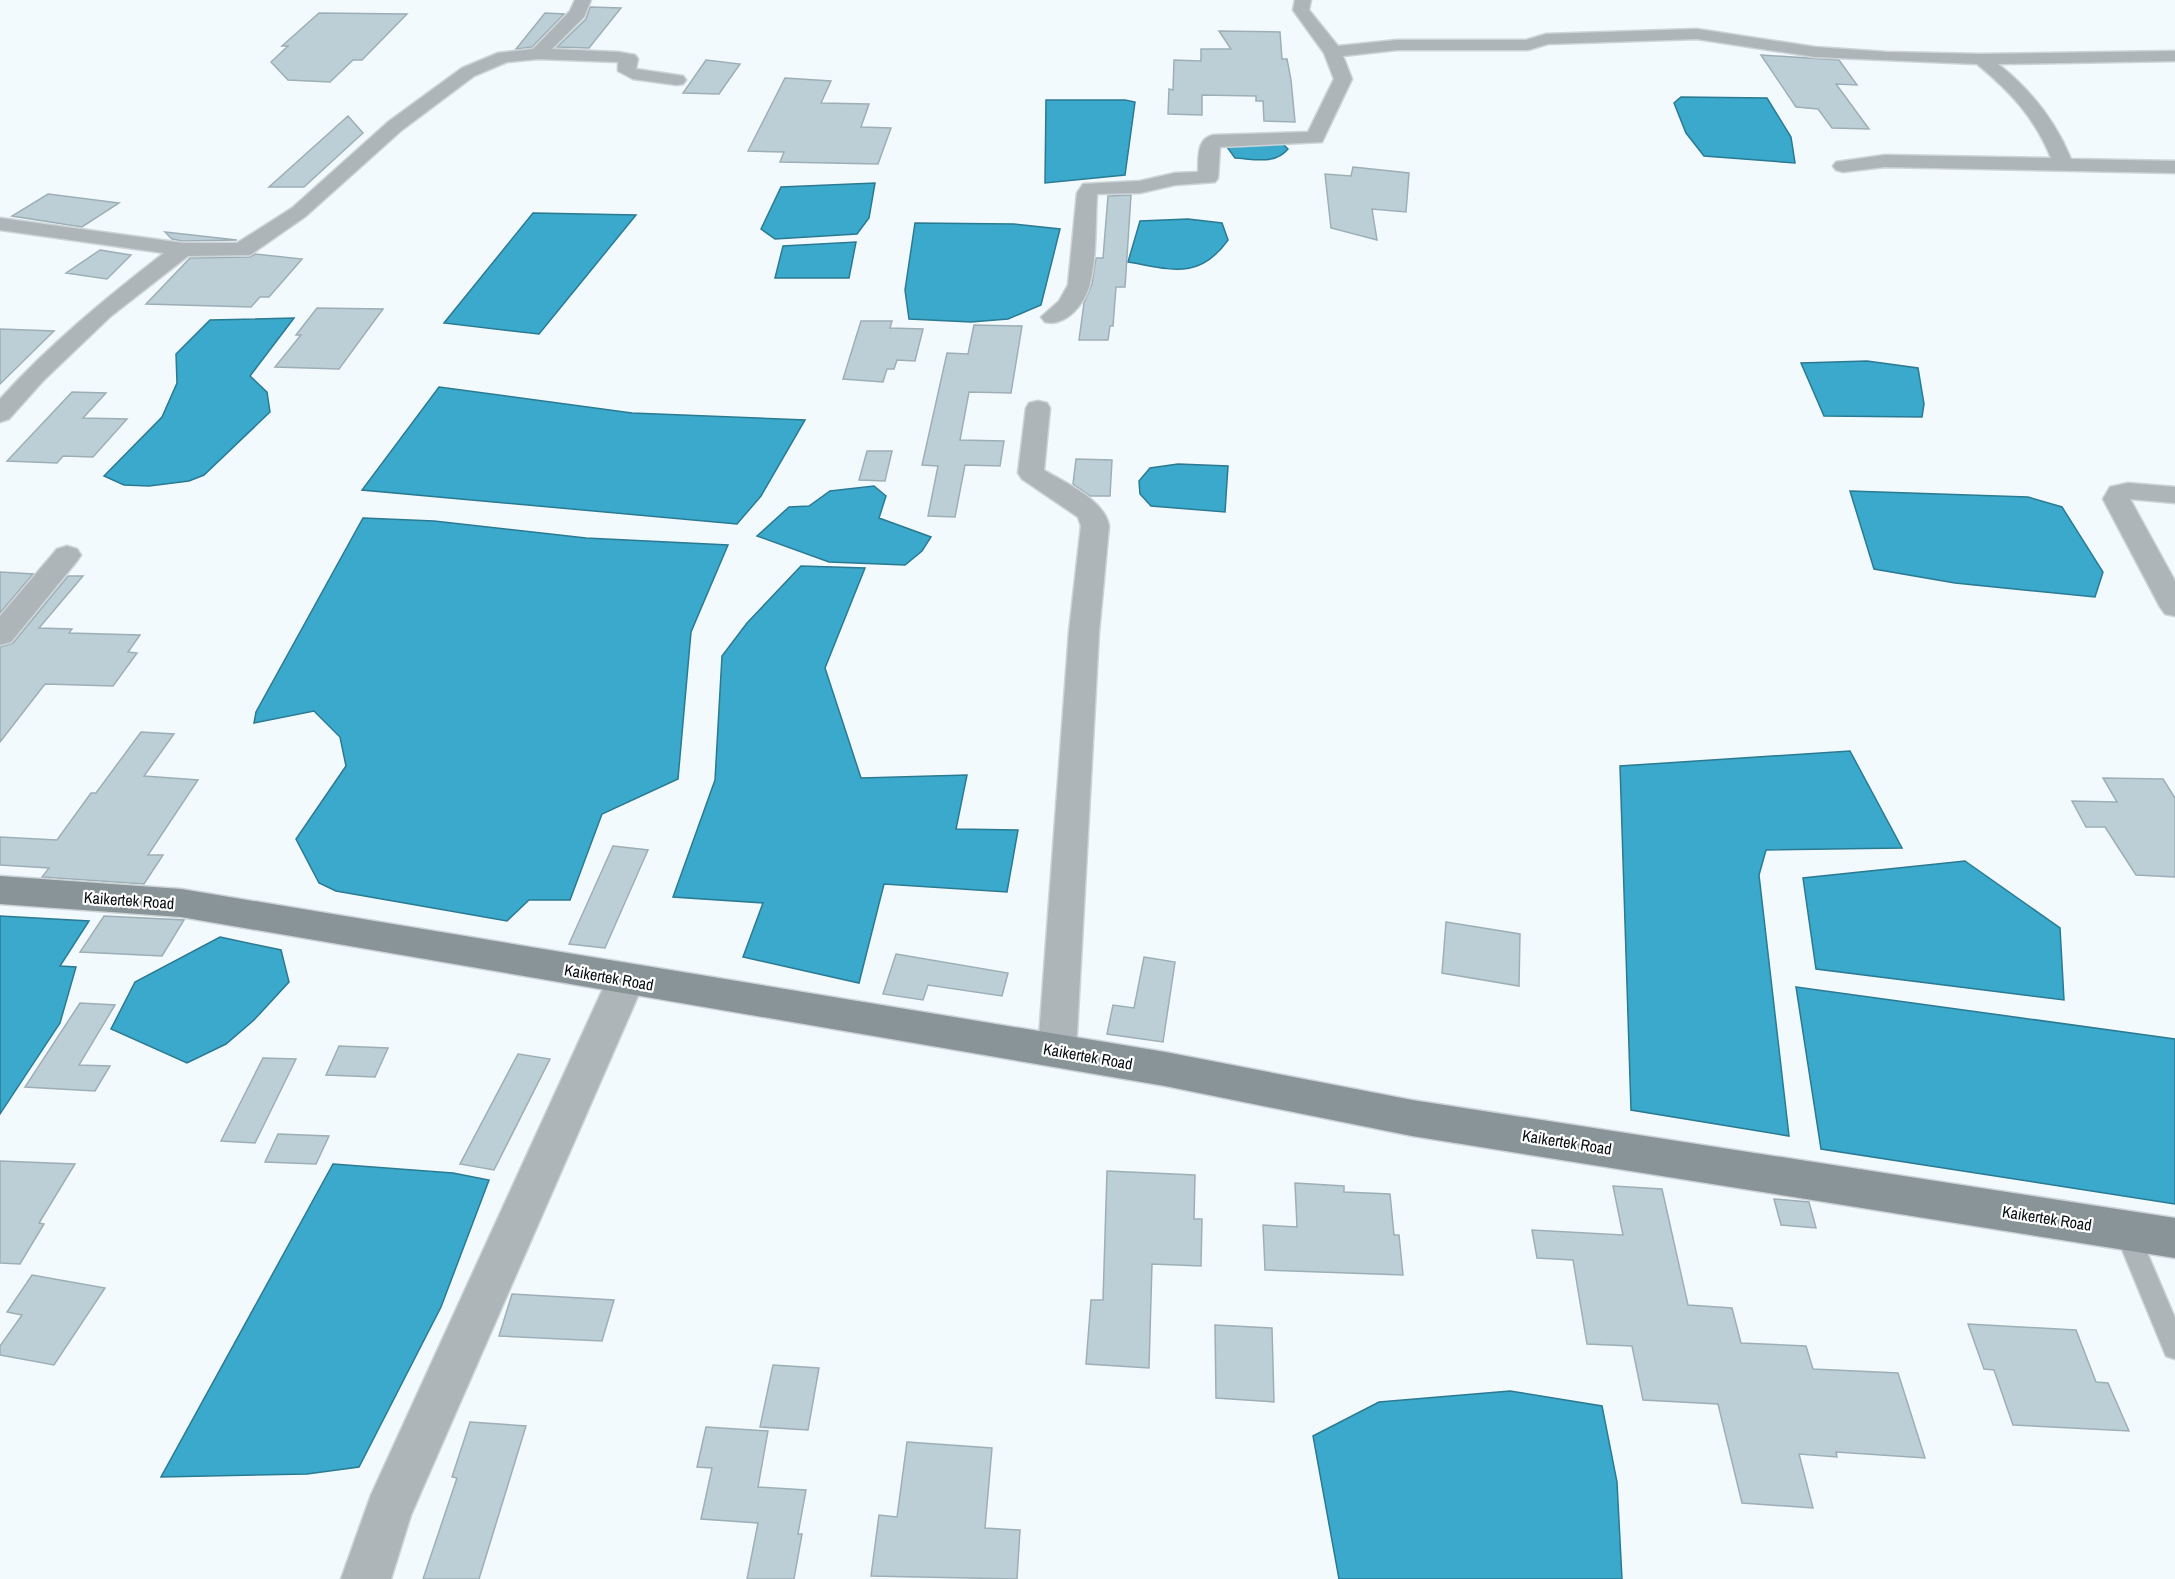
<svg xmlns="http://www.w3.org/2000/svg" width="2175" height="1579" font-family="'Archivo Narrow',sans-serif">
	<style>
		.water { fill: #3aa9cb; stroke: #2b7a93; stroke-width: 1.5 }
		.building { fill: #bdcfd6; stroke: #9dafb6; stroke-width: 1.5 }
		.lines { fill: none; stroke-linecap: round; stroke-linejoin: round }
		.service-casing { stroke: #cdd4d7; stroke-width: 3 }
		.minor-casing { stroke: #cdd4d7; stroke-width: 3 }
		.secondary-casing { stroke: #cdd4d7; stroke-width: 3 }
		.service { fill: #adb5b8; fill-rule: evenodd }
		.minor { fill: #adb5b8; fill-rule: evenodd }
		.secondary { fill: #889498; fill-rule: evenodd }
		.labels { text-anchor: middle; stroke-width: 4.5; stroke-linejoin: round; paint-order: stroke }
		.street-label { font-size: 16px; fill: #070c0f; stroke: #fff }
	</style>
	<rect width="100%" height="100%" fill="#f3fafd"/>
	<path class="water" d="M1681,97l86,1 24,39 4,26 -91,-7 -18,-23 -12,-30z
		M1046,100h79l10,2 -10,73 -80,8z
		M1283,144l5,5c-13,16 -34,10 -53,9l-8,-11z
		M875,183l-6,35 -12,16 -82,5 -14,-10 20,-42z
		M533,213l103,2 -97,119 -95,-11z
		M1188,219l34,4 6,17c-29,41 -58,29 -100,22l12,-41z
		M915,223l99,1 46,5 -19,76 -33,14 -37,3 -62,-3 -4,-29z
		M856,242l-7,36h-74l8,-32z
		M294,318l-44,58 17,16 3,20 -66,63 -15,6 -40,5 -25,-1 -20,-9 58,-59 15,-34 -1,-29 34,-34z
		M1867,361l51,7 6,36 -2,13 -98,-1 -23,-53z
		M439,387l193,26 173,7 -44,76 -24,28 -375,-34z
		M1178,464l50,2 -3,46 -74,-6 -11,-12 -1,-13 11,-13z
		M874,486l12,10 -7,22 52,19 -9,14 -17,14 -76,-3 -72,-26 32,-29 20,-1 21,-15z
		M1850,491l178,6 34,10 41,65 -8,25 -140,-14 -81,-14z
		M363,518l71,3 152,17 142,7 -37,87 -13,147 -76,35 -32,86h-41l-22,21 -171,-30 -17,-8 -23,-44 50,-73 -6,-29 -26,-26 -60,12 2,-11z
		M801,566l64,2 -40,100 36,110 106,-3 -11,54 62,1 -11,62 -123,-8 -25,99 -116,-26 20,-54 -90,-6 42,-117 7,-124 25,-33z
		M1850,751l52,97 -136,2 -7,25 30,261 -158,-26 -11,-344z
		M1965,861l95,67 4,72 -248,-31 -13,-91z
		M0,916l89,5 -29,45 16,1 -16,56 -60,91z
		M220,937l61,13 8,32 -35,38 -28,24 -39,19 -76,-34 24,-47z
		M1796,987l379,52v165l-354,-55z
		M333,1164l120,9 36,7 -48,127 -82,160 -52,7 -146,3z
		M1510,1391l92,15 15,76 5,97h-283l-26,-143 66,-34z"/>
	<path class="building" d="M590,7l31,1 -32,40 -32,-1 29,-28z
		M319,13l88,1 -45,46h-9l-23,22 -42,-2 -17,-18 17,-16h-6z
		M545,13l19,1 -32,33 -16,2z
		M1219,31l61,1 2,27h5l4,21 4,42 -31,-1 -1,-20h-7v-5l-54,-1v20l-34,-1 1,-25 4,1 1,-30 27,1v-12h30z
		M1761,55l78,5 18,25 -21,-1 33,45 -37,-1 -14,-19 -22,-2z
		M706,60l34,4 -21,30 -36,-1z
		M785,78l46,3 -10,22 48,1 -8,23 30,1 -13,36 -98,-2 4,-10 -36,-1z
		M348,116l15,17 -59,54h-35z
		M1353,167l56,6 -3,39 -34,-3 5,31 -46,-12 -6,-54 26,2z
		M48,194l71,9 -37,24 -70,-11z
		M1131,195l-6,92h-9l-3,39h-3l-2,14h-29l5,-37 8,-19 4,-26h7l5,-62z
		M165,232l72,8 -54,1 -11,-2z
		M100,250l31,5 -24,24 -41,-6z
		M255,254l47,5 -33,38h-9l-9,10 -105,-3 44,-46 60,-1z
		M317,308l66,1 -44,60 -64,-2 26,-32h-5z
		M861,321h31l-2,7 33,1 -8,32 -18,-1 -3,9h-7l-4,13 -40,-3z
		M974,325l48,1 -11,67 -42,-1 -9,48 44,1 -4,25 -35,-1 -10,52 -27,-1 10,-50 -16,-1 25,-112 21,1z
		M0,329l54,2 -54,53z
		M72,392l34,1 -23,25 44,1 -34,38 -30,-1 -6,7 -50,-2z
		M867,451h25l-7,30 -26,-1z
		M1076,459l36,1 -2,36h-20l-17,-12z
		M0,572l33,2 -33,39z
		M68,576h15l-44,52 33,1 -3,4 71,2 -12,17 9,1 -24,33 -68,-2 -45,58v-95l13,-4z
		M141,732l33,2 -30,42 54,4 -50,75h15l-19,29 -102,-7 7,-9 -49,-3v-28l57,3 34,-47h5z
		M2103,778l60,1 12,19v79l-39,-2 -31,-48h-19l-14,-26 45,1z
		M613,846l35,4 -43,98 -36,-4z
		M104,916l80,4 -22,36 -82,-4z
		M1446,922l74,12 -1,52 -77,-13z
		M896,954l112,19 -6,23 -74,-11 -5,15 -40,-6z
		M1144,957l31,5 -12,80 -56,-8 6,-29 21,3z
		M80,1003l35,2 -36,60 31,1 -15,25 -70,-4z
		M339,1046l49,2 -13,29 -49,-2z
		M518,1054l32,5 -56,111 -34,-6z
		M263,1058l33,1 -41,84 -34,-2z
		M278,1134l51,2 -13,28 -51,-2z
		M0,1161l75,3 -36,59 5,1 -24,40 -20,-1z
		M1107,1171l88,4 -1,44h8l-1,47 -49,-2 -3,104 -63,-4 5,-64h12z
		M1295,1183l49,3v6l46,2 4,41h5l4,40 -138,-5 -2,-45 34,2z
		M1613,1186l49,3 26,116 44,3 9,35 65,3 7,23 85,4 27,85 -89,-6 1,5 -38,-3 14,54 -71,-5 -24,-99 -75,-4 -11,-54 -45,-2 -14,-84 -36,-2 -5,-28 91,5z
		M1774,1199l35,3 7,26 -35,-3z
		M32,1275l73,13 -51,77 -54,-10v-9l22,-31 -15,-3z
		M512,1294l102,6 -12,41 -103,-5z
		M1968,1324l108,6 20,52 12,1 21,48 -116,-6 -19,-55 -10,-1z
		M1215,1325l57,3 2,74 -58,-4z
		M773,1365l46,3 -11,62 -48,-3z
		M470,1422l56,4 -47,153h-56l34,-101 -5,-1z
		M706,1427l62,4 -10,56 48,3 -8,44h4l-8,45h-47l11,-56 -57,-4 11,-51 -15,-1z
		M907,1442l85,6 -7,80 35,2 -3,49 -146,-3 8,-61 18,2z"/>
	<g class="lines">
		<g class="service-casing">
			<path id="service" d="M2126,1219l8,3 41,96v41l-9,-3 -52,-126 4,-8z"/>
		</g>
		<g class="minor-casing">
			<path id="minor" d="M575,0h16l-7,17 -32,32 66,3 17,3 3,4 -2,10 47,7 3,4 -3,4 -6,1 -44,-6 -15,-8v-9l-80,-3 -31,3 -33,14 -72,54 -96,86 -56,39 -62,1 -77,60 -68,65 -34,38 -9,3v-23c50,-55 106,-101 164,-146l-164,-23v-12l183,25h54l55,-35 96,-86 74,-54 36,-15 35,-4 37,-38z
				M1295,0h16l-2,10 29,36 59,-6h129l20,-6 151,-5 118,18 72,5 94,2 194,-3v10l-177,3c33,26 57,56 73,95l104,2v12l-290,-6 -42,5 -7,-2 -3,-4 3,-4 49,-7 166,3c-16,-40 -41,-67 -74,-94l-162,-7 -118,-18 -149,5 -20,6h-131l-54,6 9,23 -30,63 -102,5 -2,31 -3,4 -40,3 -35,8 -43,1c-2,29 0,61 -7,89 -4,20 -24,44 -45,39l-4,-5 18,-16 9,-16 9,-92 6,-9 57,-3 35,-8 23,-1c1,-14 -2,-33 15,-37l95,-3 26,-53 -10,-26 -31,-43z
				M1038,401l9,2 3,5 -6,62c21,13 61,30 65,56l-10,106 -23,419 -5,12 -14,4 -14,-4 -5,-12 31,-419 12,-106 -3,-9 -56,-38 -4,-6 8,-65 3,-5z
				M2128,483l47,4v16l-45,-4 45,82v35l-10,-2 -5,-7 -57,-108 7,-12z
				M67,546l10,3 4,6 -4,6 -66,81 -11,3v-29l57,-67z
				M626,965l13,4 6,11 -234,535 -20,64h-50l30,-84 236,-515 6,-11z"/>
		</g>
		<g class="secondary-casing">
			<path id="secondary" d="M0,876l181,13 984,163 247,48 763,118v40l-763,-122 -247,-50 -984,-169 -181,-13z"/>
		</g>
		<use href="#service" class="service"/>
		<use href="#minor" class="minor"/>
		<use href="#secondary" class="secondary"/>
	</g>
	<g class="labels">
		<g class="street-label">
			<text transform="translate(129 900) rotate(4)" y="6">Kaikertek Road</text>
			<text transform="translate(609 977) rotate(10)" y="6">Kaikertek Road</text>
			<text transform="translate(1088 1056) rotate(10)" y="6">Kaikertek Road</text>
			<text transform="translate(1567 1142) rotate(9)" y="6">Kaikertek Road</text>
			<text transform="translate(2047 1218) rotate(9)" y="6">Kaikertek Road</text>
		</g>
	</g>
</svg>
